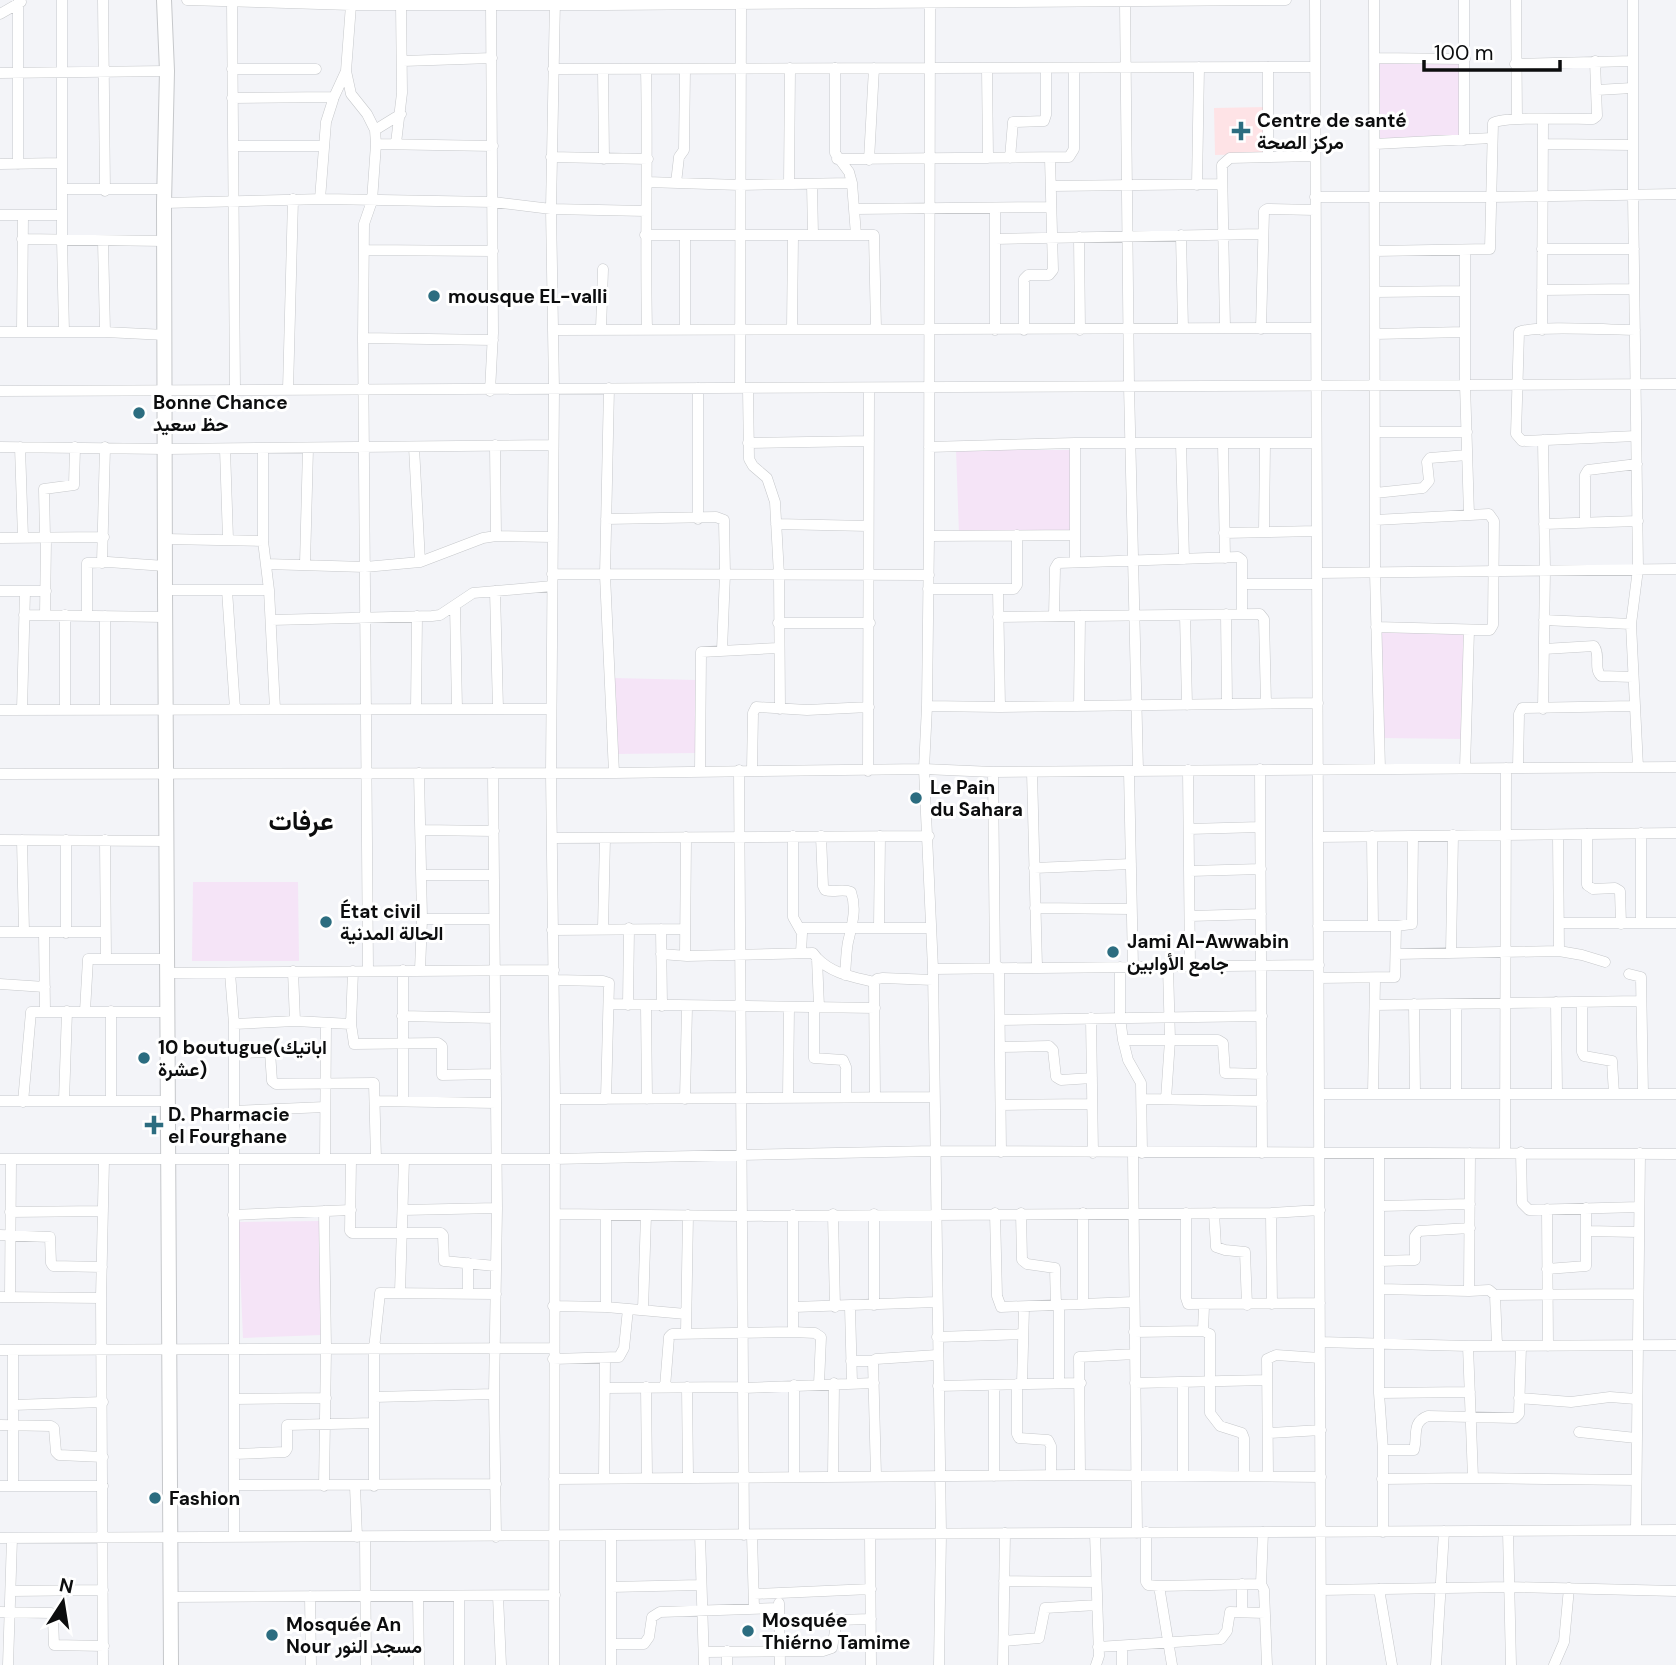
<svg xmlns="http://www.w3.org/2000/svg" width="1676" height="1665" font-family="'DM Sans',Vazirmatn,sans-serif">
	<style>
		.education { fill: #f5e4f7 }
		.medical { fill: #fee3e6 }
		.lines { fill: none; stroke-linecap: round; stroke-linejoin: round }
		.street-casing { stroke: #c6c8cb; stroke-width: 11 }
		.secondary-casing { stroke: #c6c8cb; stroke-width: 16 }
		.street { stroke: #fff; stroke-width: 10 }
		.secondary { stroke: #fff; stroke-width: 14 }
		.poi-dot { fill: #2c6d80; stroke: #fff; stroke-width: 2.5 }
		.labels { text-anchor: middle; stroke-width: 6; stroke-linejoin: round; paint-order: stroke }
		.poi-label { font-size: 19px; font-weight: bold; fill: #0c0d0e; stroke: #fff; text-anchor: start }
		.district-label { font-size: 26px; font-weight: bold; fill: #0c0d0e; stroke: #fff }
	</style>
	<rect width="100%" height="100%" fill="#f3f4f8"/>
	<path class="education" d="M1379,63h84l-2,75 -81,3z
		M956,450h116l1,80 -114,4z
		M1382,629l82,1 -1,109 -82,-1z
		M613,678l84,2 -2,73 -79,1z
		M193,882h105l1,79h-107z
		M321,1221l1,114 -79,3 -5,-116z"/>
	<path class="medical" d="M1266,107l1,47 -52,1 -1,-47z"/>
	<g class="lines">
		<g class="street-casing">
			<path id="street" d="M62,0v240l2,92
				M103,0l2,191
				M187,0l164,5h255l680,-5
				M930,0l-1,536 -2,170 -3,63 9,200 8,565 -2,131
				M1315,0l6,1665
				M1374,0l1,572 5,197
				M1464,0v140
				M1516,0l1,119
				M1633,0v194l5,375 -7,55 7,143
				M232,2l3,388
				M18,3v161
				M1125,3l4,383 9,385
				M0,14l21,-12
				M1375,58l90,1
				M403,61l89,-3
				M1515,64l118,-3
				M1268,67v90
				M835,68v85l14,19 3,11 4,52
				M987,68l1,90
				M232,69h84
				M553,69l762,-2
				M603,69l1,90
				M646,69c2,87 -1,173 1,260
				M346,71l5,23 16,20 8,16 1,14 -4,57 -8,23 -1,114 5,632
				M0,73l167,-2
				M1597,90l35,-2
				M232,98l102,-1
				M375,130l26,-16
				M396,143l6,-50 -1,-89
				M376,144l117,2
				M1375,144l117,-6
				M1543,144l90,1
				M233,146h91
				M551,157l97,2
				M1010,158l3,-36 31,-1 2,-6v-46
				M837,159l232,-2 5,-8v-80
				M869,160l5,-92
				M0,164l62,-1
				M647,182l93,3 112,-2
				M676,183l3,-26 5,-7 1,-81
				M789,184l1,-116
				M812,184l1,51
				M1197,185l2,-118
				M1051,186l171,-2
				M62,189h103
				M1315,197h176l185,-3
				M320,199l6,-77 8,-25 12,-26 5,-66
				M164,203l160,-4 169,3 58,7 95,2
				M995,208v122
				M855,209l196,-2
				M0,215h62
				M645,235h229l2,94
				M685,235v94
				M1181,235l2,93
				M1079,237l1,93
				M22,239l143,2
				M995,239l267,-5
				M103,241l2,91
				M1542,249h92
				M364,250l129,1
				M1375,251l115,-2 3,-126c11,-7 81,-4 100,-4l4,-3 -2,-55
				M1465,251v133l4,131
				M1542,290l92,-1
				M1375,292l90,-1
				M1225,328l-3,-163 8,-7 85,-2
				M601,329l2,-60
				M792,329l1,-93
				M1261,329l3,-118 3,-2 48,1
				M553,330l763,-2
				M1024,330v-51l4,-4h21l4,-5 -3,-112
				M1542,330l1,-210
				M1635,330c-22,0 -101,-5 -116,2l-3,102 6,7 114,-5
				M0,332h105l61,3
				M22,332l1,-117
				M1375,334l90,-2
				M363,338l130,2
				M609,388l-4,187 9,198
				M740,388l1,-384
				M748,388l1,71 4,7 14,12 8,24 4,73 1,134
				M288,390l5,-191
				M0,391l1676,-7
				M490,391l3,-58 -2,-329
				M1375,432h92
				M748,443l121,-2
				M1181,443l3,116
				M1223,443l2,115
				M495,445l1,91
				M0,447l166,2 387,-4
				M20,447l3,91
				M414,447l6,115
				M929,447l146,-4h241
				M263,448v93l6,49 6,119
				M225,449l3,90
				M1375,493l48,-5 6,-7 -2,-19 3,-4 37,-3
				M606,519l110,-2 8,3 1,54 -3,76
				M698,519v-131
				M1375,520l114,-6 5,7 -1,104 -3,5 -114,-3
				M1585,522v-47l3,-5 49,-6
				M776,524l92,2
				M1544,524l94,-3
				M1264,532l1,-89
				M1224,533l93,-2
				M929,536l146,-1
				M0,538l104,-1
				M45,538l-1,-49 30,-4 1,-38
				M165,539l98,2
				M1075,562v-119
				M102,563l3,-116
				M266,564l99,3 55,-5 63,-24 13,-2 57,1
				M305,564l3,-116
				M1317,573l359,-4
				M552,574l377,1
				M1242,584h75
				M928,589h86l3,-4v-50
				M998,589l2,118
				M165,590h104
				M227,590l8,119
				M0,591h46
				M495,591l3,118
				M455,605l2,104
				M1226,614l1,90
				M24,615l141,2
				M45,615l1,-76
				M65,615v95
				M87,615v-52l21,-1 57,4
				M1185,615l2,90
				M1054,616l1,-48 3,-5 180,-6 4,3v53
				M998,617l262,-3 4,5 2,84
				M271,620l161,-4 8,-1 33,-22 79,-7
				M1544,620l87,4
				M778,623h92
				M1544,649l50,-3c7,9 -1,22 7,30l32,1
				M927,706l73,1 318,-4
				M1079,706l1,-90
				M416,709l1,-93
				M1543,709l2,-139 -2,-130
				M0,710l551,-1
				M22,710l3,-119
				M105,710v-94
				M1465,768l4,-138
				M1518,768l1,-54 3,-6 112,-2
				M1260,769l2,384
				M739,770l5,765
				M752,770l1,-57 3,-6 51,3 62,-3
				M1188,770l2,197
				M868,771l1,-383
				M1129,771l4,196
				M700,772l1,-120 77,-4
				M993,772l2,195
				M1032,772l5,195
				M419,773l3,146 -2,51
				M493,773l4,435 -3,186 2,143
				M0,774l614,-1 310,-4 69,3 683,-5
				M1189,829l71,-2
				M421,830l73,1
				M1587,834v51l6,4 22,-1 5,3 1,33
				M1558,835l1,116
				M793,836v81l9,16 -1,20
				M821,836l2,50 2,4c9,3 18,-2 26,2 6,17 1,33 -3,50 -2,10 -2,22 -3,33
				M1372,836l1,90
				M1318,837l358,-4
				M552,838l377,-2
				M0,840l166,1
				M22,840l2,92
				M66,840v93
				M105,840l1,119
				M1034,868l97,-4
				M1190,871l71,-2
				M421,875h72
				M1035,908l96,1
				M1190,916l71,-2
				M422,919h72
				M1559,923h117
				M1641,923v-90
				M1318,926h78l16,-2 1,-88
				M879,927l1,-91
				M603,928l2,-90
				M801,928h130
				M661,929l1,77
				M552,930l133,-1
				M0,932h105
				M44,932l1,79
				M1451,953l2,-118
				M661,954l26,2 126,-3 4,5 2,49
				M1396,954l163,-3 23,4 23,7
				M685,955l1,-118
				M817,958c15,16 37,19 57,24
				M999,967l2,185
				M1120,967v51l3,22 5,20 13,23 1,70
				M933,969l386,-4
				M293,971l2,50
				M353,971l-2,53 3,20 84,-1 4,3v29l54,-1
				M167,973l387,-3
				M230,973l4,51v513
				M1629,974l12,3 2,117
				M1319,978l76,-1 1,-51
				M554,980l49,1 6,2 -3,116
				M0,984l45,3
				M1556,1002l1,91
				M1582,1002v50l2,4 28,5 2,33
				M610,1004l265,4
				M1414,1004l1,89
				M628,1005l1,-77
				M646,1005l1,94
				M1375,1005l265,-4
				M814,1007v51l29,2 3,7v30
				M85,1011l3,-52h78
				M111,1011v90
				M402,1016l93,2
				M1091,1018l2,135
				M1000,1020l262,-4
				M234,1024l61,-3 56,3
				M1123,1040h95l5,3 2,30 37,1
				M1000,1047l49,-1 4,4 3,27 5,3 31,-2
				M234,1053l36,-1 2,29 4,3 98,-1 2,76
				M1456,1093v-89
				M1319,1094h357
				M1373,1094l2,-115
				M875,1097l-1,-115 3,-3 6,-1 50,2
				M788,1098l1,-91
				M555,1099l378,-2
				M685,1099l2,-92
				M1143,1099l119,2
				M1166,1099l4,-59 -2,-73
				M0,1101h167
				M64,1101l3,-90
				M376,1101l120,2
				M403,1101v-131
				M23,1102l8,-90h136
				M1001,1105l91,-1
				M233,1111l92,-4
				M1505,1152l1,-384
				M1521,1152l1,51 7,7 110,-3
				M1133,1153l4,380
				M1379,1154v239l4,57v82
				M0,1159h554l380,-8 742,3
				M325,1159l1,-136
				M351,1159l-1,72 2,2h89l2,2 1,26 51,5
				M1380,1206l90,-2
				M1547,1209l1,137
				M403,1210l94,-2
				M324,1211l2,138 -2,137
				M10,1212l93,-1
				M995,1213l2,83 4,11 133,-5
				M1021,1213l1,47 5,4 28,4 1,38
				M1186,1213v85l2,6 132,-1
				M1214,1213l2,34 9,3 20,2 2,53
				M1271,1213l1,91
				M555,1214l187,2 529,-3 49,-3
				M833,1214l2,93
				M874,1214v91
				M233,1215l118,-5
				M1586,1231l52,1
				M0,1235l50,2 1,26 2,3 49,1
				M1380,1261l35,-1v-24l4,-5 51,-3
				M468,1263v30
				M1547,1269l39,-3v-58
				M1380,1289l89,2 1,-138
				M1469,1291l20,-1 6,5 2,50
				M400,1292l4,-133
				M1495,1295l142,-1
				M0,1297l101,1
				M10,1297l1,-138
				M1083,1304v-91
				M553,1306l53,1 80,7
				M606,1307v-92
				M794,1307l142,-5
				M850,1307l2,76
				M643,1310l3,-95
				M1203,1331l1,-25
				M793,1332l22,1 6,4 -2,47
				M1134,1332l69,-1 7,3v79l10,13 22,7 2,5v38
				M686,1333l2,-118
				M937,1337l86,-3
				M1320,1342l148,4 208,-1
				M1468,1346l5,132
				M0,1350l553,-2
				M13,1350v136
				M553,1359l66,-2 5,-9 4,-39
				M851,1361h22
				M1183,1382v93
				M1059,1383v-77
				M1135,1383l132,-3
				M1017,1384v50l2,4 29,2 3,6v29
				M1022,1384l2,-77
				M994,1385v91
				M938,1386l143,-3
				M646,1387l1,90
				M665,1387l4,-50 3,-3 121,-2v-117
				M687,1387l1,90
				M605,1388l137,-1
				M743,1388l131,-5
				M1379,1393l91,-1
				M374,1397l120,-3
				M1519,1398l52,4 39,-5 26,2
				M234,1399l92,-1
				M13,1405l90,-3
				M0,1425l51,1 3,2 2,24 3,3 44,2
				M1579,1432l57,6
				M1268,1433l53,-3
				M1383,1450h31c4,-14 -3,-28 14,-34l87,2 4,-4 2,-68
				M234,1454l51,-2 2,-3v-24l87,-2
				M1080,1475l-1,-118 56,-3
				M794,1476v-91
				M833,1476l1,-93
				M876,1476l-3,-115 3,-2 61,-4
				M1268,1476l-1,-117 9,-4 44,3
				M604,1477l1,-119
				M554,1479l520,-4 247,2
				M1382,1479l91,-1 163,2
				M234,1485l262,-1
				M0,1486h103
				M355,1486l2,51
				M374,1486v-137l6,-56 116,1
				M1636,1530l4,-377
				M1508,1531l3,134
				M1146,1532v50l2,3 11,1 102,-2
				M1263,1532l-2,52 3,6 3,75
				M1095,1533l4,123 -3,9
				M870,1534l1,131
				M611,1535v130
				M700,1535l4,130
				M752,1535l2,73
				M365,1537l1,128
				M0,1538l1676,-8
				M1004,1581l92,1
				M1242,1584v27
				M1159,1586l13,79
				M611,1587l89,-2
				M1379,1589l13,76
				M1321,1590l188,-3 167,4
				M11,1591l92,-1
				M754,1594l117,-5
				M310,1596l1,69
				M418,1596l1,69
				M498,1596l3,69
				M170,1597l385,-2
				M779,1603l1,62
				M0,1612l51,1 2,5 1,27 50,1
				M1004,1641l35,-3 6,-30 52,-3
				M611,1644h33l5,-7 3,-20 8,-5 119,-4
				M1122,1646v19
				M1098,1647l123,-8 6,-8 3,-19 35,1
				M704,1652l119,-1 9,-3 5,-28 34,-1
				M8,1665l4,-127
				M103,1665l-2,-367 3,-138
				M459,1665v-69
				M554,1665l1,-566 -4,-326 3,-384 -3,-180 4,-209
				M727,1665v-14
				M1003,1665l2,-132
				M1436,1665l8,-134
				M1554,1665l10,-23 5,-54"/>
		</g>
		<g class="secondary-casing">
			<path id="secondary" d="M164,0l3,71 -3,132 1,387 6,1075"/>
		</g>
		<use href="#street" class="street"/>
		<use href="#secondary" class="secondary"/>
	</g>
	<g class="poi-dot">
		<path d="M1237.5 120.5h7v7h7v7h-7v7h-7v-7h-7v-7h7z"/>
		<circle cx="434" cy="296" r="7"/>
		<circle cx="139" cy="413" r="7"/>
		<circle cx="916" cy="798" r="7"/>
		<circle cx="326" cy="922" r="7"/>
		<circle cx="1113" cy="952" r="7"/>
		<circle cx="144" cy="1058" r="7"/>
		<path d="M150.5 1114.5h7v7h7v7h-7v7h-7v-7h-7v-7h7z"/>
		<circle cx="155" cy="1498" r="7"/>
		<circle cx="748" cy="1631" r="7"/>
		<circle cx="272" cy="1635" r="7"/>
	</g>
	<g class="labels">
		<g class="poi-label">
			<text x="1257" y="127">Centre de santé<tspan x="1257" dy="22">مركز الصحة</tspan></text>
			<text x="448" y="303">mousque EL-valli</text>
			<text x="153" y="409">Bonne Chance<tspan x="153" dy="22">حظ سعيد</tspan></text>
			<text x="930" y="794">Le Pain<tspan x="930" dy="22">du Sahara</tspan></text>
			<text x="340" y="918">État civil<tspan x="340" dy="22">الحالة المدنية</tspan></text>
			<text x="1127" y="948">Jami Al-Awwabin<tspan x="1127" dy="22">جامع الأوابين</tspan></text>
			<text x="158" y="1054">10 boutugue(اباتيك<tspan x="158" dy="22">عشرة)</tspan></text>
			<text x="168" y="1121">D. Pharmacie<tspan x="168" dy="22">el Fourghane</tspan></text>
			<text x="169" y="1505">Fashion</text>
			<text x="762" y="1627">Mosquée<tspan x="762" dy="22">Thiérno Tamime</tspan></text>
			<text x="286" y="1631">Mosquée An<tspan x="286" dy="22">Nour مسجد النور</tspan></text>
		</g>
		<g class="district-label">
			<text x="301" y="830">عرفات</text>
		</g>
	</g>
	<g transform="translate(63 1602) rotate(12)" stroke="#ffffff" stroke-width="5" paint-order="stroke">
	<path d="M0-5L12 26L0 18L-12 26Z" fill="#0c0d0e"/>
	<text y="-10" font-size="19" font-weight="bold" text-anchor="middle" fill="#0c0d0e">N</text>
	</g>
	<path d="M1424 60v10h136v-10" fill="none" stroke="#0c0d0e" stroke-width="3.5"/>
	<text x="1434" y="60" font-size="21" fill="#0c0d0e" stroke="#ffffff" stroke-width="5" paint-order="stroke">100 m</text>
</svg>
